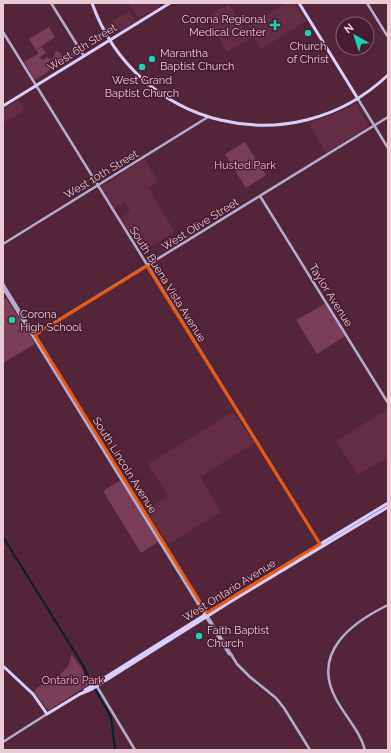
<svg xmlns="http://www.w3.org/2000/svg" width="391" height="753" font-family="Raleway,sans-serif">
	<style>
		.built { fill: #642d44 }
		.green { fill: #7a3f57 }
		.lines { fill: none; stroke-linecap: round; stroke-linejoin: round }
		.canal { stroke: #041f2c; stroke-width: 2 }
		.secondary { stroke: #b5add0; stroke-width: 2.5 }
		.primary { stroke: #d8cefb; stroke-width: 3 }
		.marked { fill: none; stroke: #e8590c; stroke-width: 3; stroke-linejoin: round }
		.poi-dot { fill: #17d5b3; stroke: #491b2f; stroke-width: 1.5 }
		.labels { text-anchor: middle; stroke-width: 3; stroke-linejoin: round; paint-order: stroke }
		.poi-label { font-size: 11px; fill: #e9cad5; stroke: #491b2f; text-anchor: start }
		.street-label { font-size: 11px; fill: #e9cad5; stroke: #491b2f }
		.park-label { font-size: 11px; fill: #f6b5cd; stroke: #491b2f }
	</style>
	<rect width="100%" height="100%" fill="#542539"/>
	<path class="built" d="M128,3h16l1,2 4,-2h9l2,3 -21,12z
		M286,3h8l12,18 -45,28 -8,-12 -26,15 -21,-35 23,-13 15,24z
		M130,11l5,9v2l-25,14 -6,-10z
		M19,100l6,10 -22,13v-13z
		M356,104l13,22 -43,27 -18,-30 27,-9z
		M143,160h2l13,22 -9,6 5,8h-1l22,36 -33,20 -22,-34 10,-7 -5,-9 -11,6 -13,-21z
		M388,409v48l-30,18 -22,-34z
		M233,412l21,31 -54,34 21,35 -53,32 -22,-34 22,-14 -20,-32z"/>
	<path class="green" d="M49,27l6,10 -19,13 -7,-11z
		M42,47l4,6 -6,4 2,3 5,-3 2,2 2,-1 4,9 -20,13 -11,-18 14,-8 -1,-4z
		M75,49l3,5 -19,11 -7,-7 3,-3 -1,-2 3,-2 2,1 4,6z
		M245,142l21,33 -20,13 -21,-34z
		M6,298l29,46 -32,19v-63z
		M325,304l20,32 -28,18 -21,-34z
		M119,481l2,1 37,60 -17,11 -38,-62z
		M71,654l11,15 6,16 -39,25 -2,-1 -13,-17 3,-4c13,-8 35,-16 34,-34z"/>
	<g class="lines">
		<path class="canal" d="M3,537l81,130 7,16
			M95,689l16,28 4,33"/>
		<path class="secondary" d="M51,3l33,53
			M367,3l21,34
			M3,32l317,512
			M358,99l30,49
			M260,196l128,207
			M3,244l205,-127
			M3,284l234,380 13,13 26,21 8,10 26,42
			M3,288l226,366 3,1
			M34,335l354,-218
			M96,685l39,65
			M3,742l44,-28
			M365,750c-5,-19 -20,-34 -29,-51 -25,-46 15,-76 52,-94"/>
		<path class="primary" d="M92,3c44,125 200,163 296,72
			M299,3l59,96
			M3,106l167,-103
			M3,666l30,28 14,20 33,-20 12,-5 138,-87 158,-95
			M85,690l153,-96 150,-91"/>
	</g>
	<path class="marked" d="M147,266l173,278 -113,69 -172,-278z"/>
	<g class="poi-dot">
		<path d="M273 19h4v4h4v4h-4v4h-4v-4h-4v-4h4z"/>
		<circle cx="308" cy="33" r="4"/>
		<circle cx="152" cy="59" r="4"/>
		<circle cx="142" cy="67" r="4"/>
		<circle cx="12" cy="320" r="4"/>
		<circle cx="199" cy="636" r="4"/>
	</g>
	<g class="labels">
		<g class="poi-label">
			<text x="266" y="23" text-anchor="end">Corona Regional<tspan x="266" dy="13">Medical Center</tspan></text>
			<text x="308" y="50" text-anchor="middle">Church<tspan x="308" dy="13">of Christ</tspan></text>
			<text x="160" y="57">Marantha<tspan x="160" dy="13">Baptist Church</tspan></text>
			<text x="142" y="84" text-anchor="middle">West Grand<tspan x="142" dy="13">Baptist Church</tspan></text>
			<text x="20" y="318">Corona<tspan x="20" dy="13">High School</tspan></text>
			<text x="207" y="634">Faith Baptist<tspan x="207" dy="13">Church</tspan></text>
		</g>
		<g class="street-label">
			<text transform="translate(82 47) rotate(-32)" y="4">West 6th Street</text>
			<text transform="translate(101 174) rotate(-31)" y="4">West 10th Street</text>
			<text transform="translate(200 224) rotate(-32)" y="4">West Olive Street</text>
			<text transform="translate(168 284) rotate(58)" y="4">South Buena Vista Avenue</text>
			<text transform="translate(331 295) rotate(58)" y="4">Taylor Avenue</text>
			<text transform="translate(125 465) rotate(58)" y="4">South Lincoln Avenue</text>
			<text transform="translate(229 590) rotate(-32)" y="4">West Ontario Avenue</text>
		</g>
		<g class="park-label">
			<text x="245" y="169">Husted Park</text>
			<text x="73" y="684">Ontario Park</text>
		</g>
	</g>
	<rect width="391" height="753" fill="none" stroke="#e9cad5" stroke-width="8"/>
	<g transform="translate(355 36) rotate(321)"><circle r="19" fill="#491b2f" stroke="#896171"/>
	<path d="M0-3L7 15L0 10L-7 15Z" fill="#17d5b3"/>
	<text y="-6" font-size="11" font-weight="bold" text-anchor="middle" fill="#e9cad5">N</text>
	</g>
</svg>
